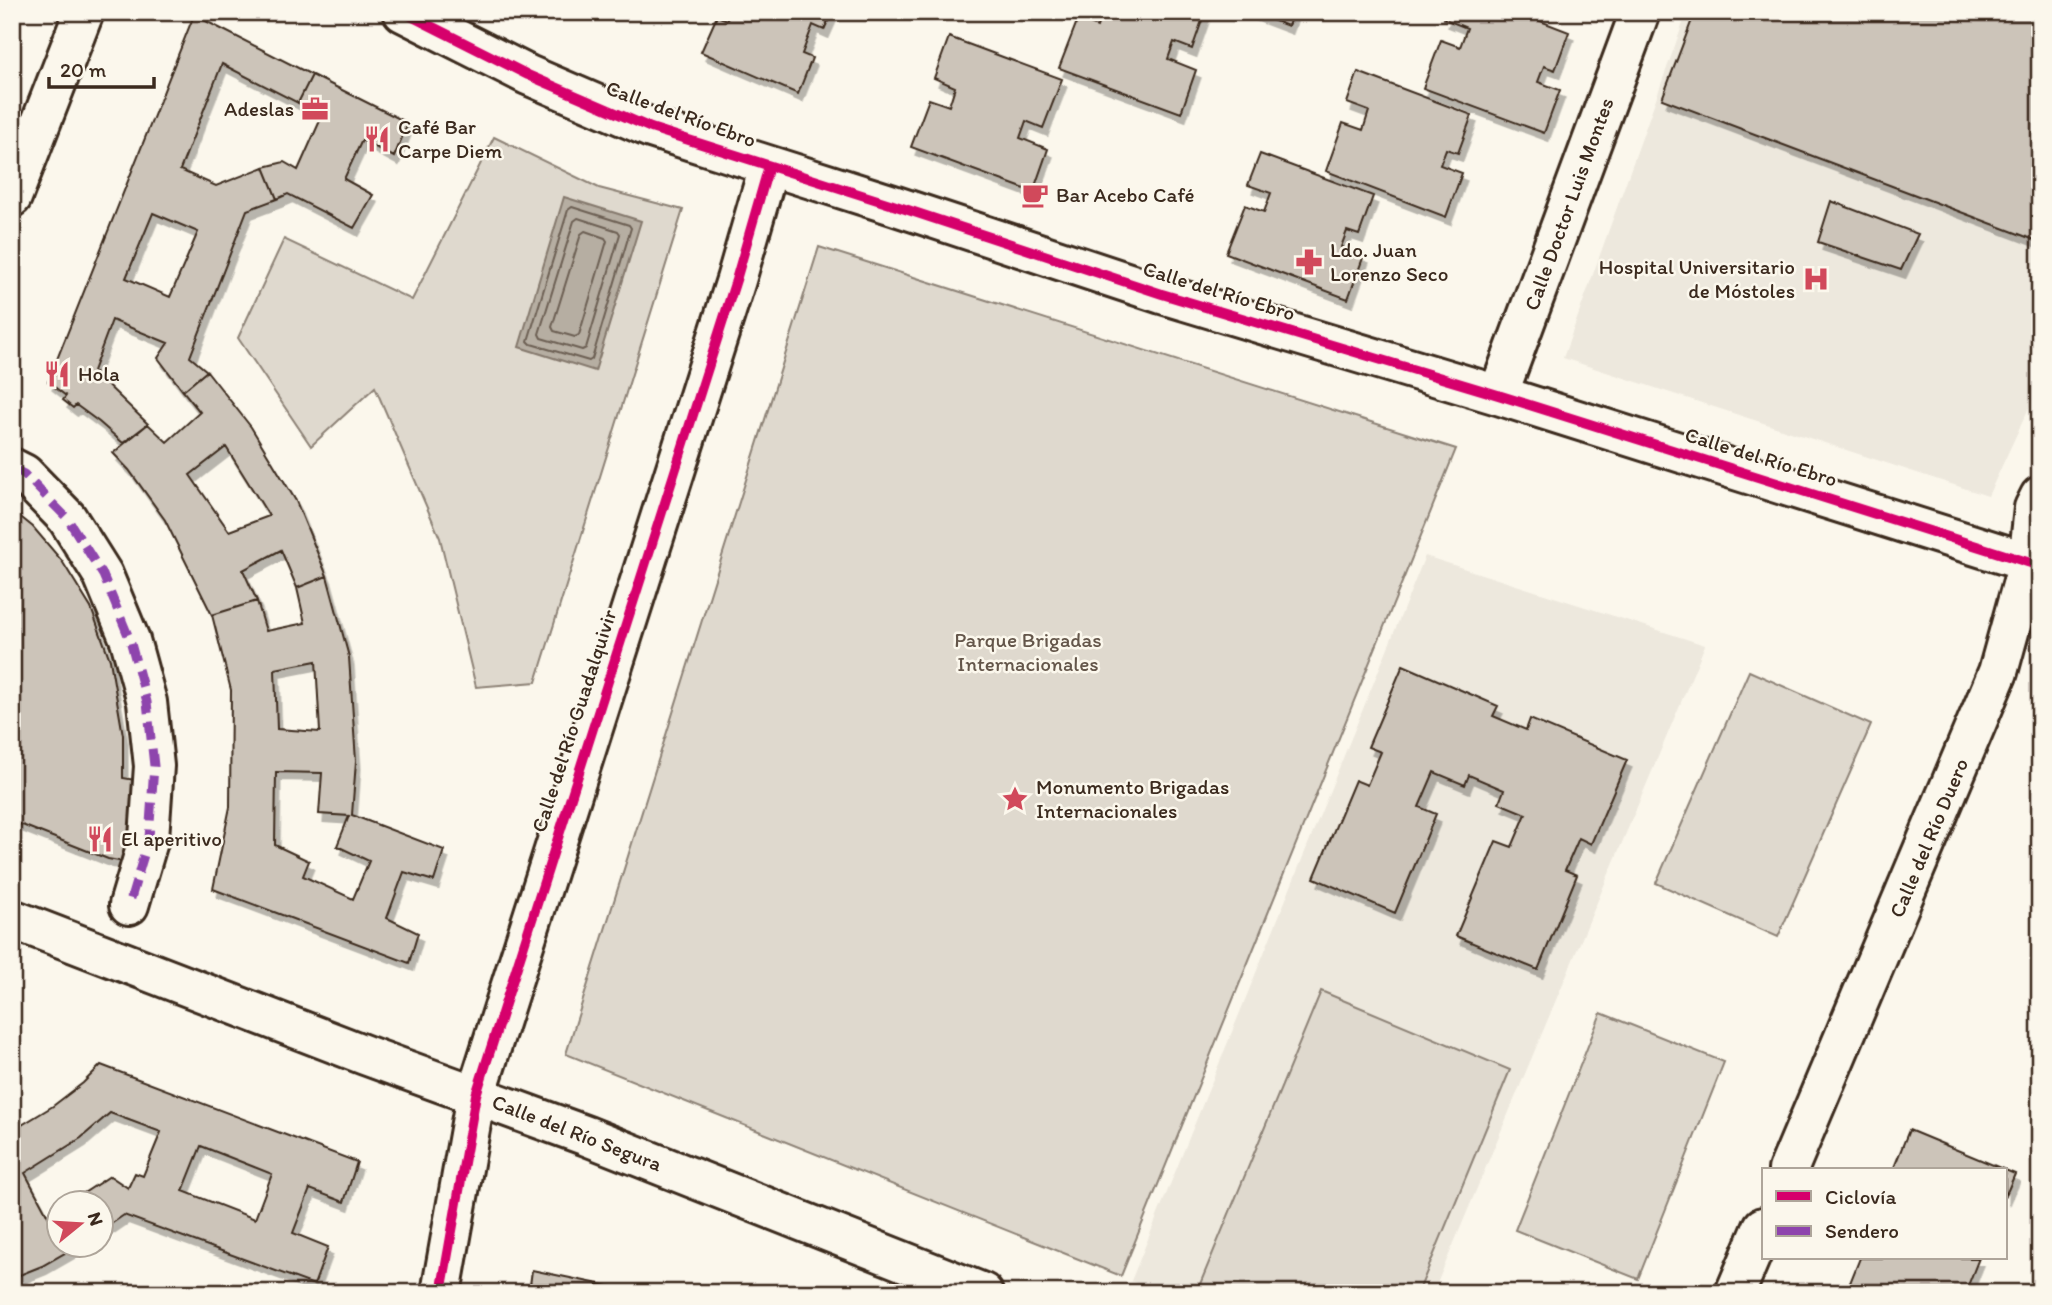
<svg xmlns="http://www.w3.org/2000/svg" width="2052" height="1305" font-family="Itim,sans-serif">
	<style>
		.built { fill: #ede8dd }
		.green { fill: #dfd9ce; stroke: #8d8276; stroke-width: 2 }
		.water { fill: #b6aea2; stroke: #85796d; stroke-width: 2 }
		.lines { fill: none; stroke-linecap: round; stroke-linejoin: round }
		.shore { stroke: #6c5f53; stroke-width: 2 }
		.building { fill: #ccc4b9; stroke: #3b2a1e; stroke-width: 2; fill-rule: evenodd; filter: url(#shadow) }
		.minor-casing { stroke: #3b2a1e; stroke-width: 44 }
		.minor { stroke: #fbf7ec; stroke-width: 38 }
		.quiet { stroke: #8e44ad; stroke-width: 9; stroke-dasharray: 18 9; stroke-linecap: butt }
		.cycleway-casing { stroke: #fbf7ec; stroke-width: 15 }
		.cycleway { stroke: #d6006c; stroke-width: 10 }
		.labels { text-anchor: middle; stroke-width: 5; stroke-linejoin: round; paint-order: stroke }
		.poi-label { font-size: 21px; fill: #3b2a1e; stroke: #fbf7ec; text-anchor: start }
		.street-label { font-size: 21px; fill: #3b2a1e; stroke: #fbf7ec }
		.park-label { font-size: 21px; fill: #64564a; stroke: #fbf7ec }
	</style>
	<defs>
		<filter id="shadow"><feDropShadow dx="4.5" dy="8" stdDeviation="0" flood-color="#0004"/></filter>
	</defs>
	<rect width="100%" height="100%" fill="#fbf7ec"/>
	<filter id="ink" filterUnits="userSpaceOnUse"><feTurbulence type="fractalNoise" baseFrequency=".0143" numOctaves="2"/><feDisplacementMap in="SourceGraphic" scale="14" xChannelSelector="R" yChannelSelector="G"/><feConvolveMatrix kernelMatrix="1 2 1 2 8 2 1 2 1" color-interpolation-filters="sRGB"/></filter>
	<g filter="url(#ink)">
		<path class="built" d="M1687,12h353v372l-52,112 -425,-138z
			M1425,556l280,89 -272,648h-270l-32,-12z"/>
		<path class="green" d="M494,137l105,51 84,22 -147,472 -60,5 -36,-149 -65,-151 -64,59 -73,-108 46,-99 128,61z
			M819,247l637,202 -335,827 -555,-222z
			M1749,671l122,54 -93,212 -122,-54z
			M1321,991l189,79 -92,223h-210l-10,-4z
			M1601,1013l123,49 -86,217 -123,-49z"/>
		<path class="water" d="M564,197l77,24 -46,150 -76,-24z"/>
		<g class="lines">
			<path class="shore" d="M572,207l57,18 2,3 -39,131 -3,2 -58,-17 -3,-3 40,-131z
				M578,218l40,13 2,3 -34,114 -4,2 -41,-12 -2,-4 35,-113z
				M585,231l20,7 2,3 -28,94 -4,2 -21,-6 -2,-4 29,-93z"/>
		</g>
		<path class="building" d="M730,12h102l-8,18 -11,-5 -11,29 10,4 -14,36 -97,-42 16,-36 10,4z
			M1102,12h103l-13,37 -18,-7 -6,17 28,11 -15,43 -122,-45 19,-49 19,8z
			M1251,12h42l-5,14z
			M1447,12h70l52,20 -14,38 -11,-4 -6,16 22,8 -16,43 -121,-45 18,-48 19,7 7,-19 -23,-9z
			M1695,12h345v230l-378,-143z
			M194,15l118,60 -14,28 -76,-39 -42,106 36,16 48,-19 13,32 -30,11 -57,147 17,14 -24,20 -25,-33 10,-15 -56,-23 -19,51 55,53 -25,19 -24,-21 -23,-17 -3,3 -10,-8 3,-4 -18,-14zM153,213l45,19 -28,65 -44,-19z
			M949,37l113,42 -19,49 -17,-7 -6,17 28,11 -15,43 -122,-45 18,-48 20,7 6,-19 -21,-9z
			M1358,72l114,43 -14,38 -12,-4 -6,16 22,8 -16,44 -120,-46 17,-48 20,7 6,-19 -22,-8z
			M312,75l96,48 -14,34 -32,-17 -18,39 29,16 -19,33 -66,-34 -11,5 -13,-32 20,-5 14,8 25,-56 -25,-11z
			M1260,154l113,42 -14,39 -12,-4 -6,16 23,8 -16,44 -122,-46 19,-48 19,7 7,-19 -23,-8z
			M1831,201l87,33 -17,36 -83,-28z
			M207,371l44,56 45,74 31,75 -30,12 -16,-38 -38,20 14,31 -45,14 -47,-95 -36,-50 -16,-17 35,-29 19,18 33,-30 -17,-21zM226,447l43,69 -40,15 -39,-56z
			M12,510l21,17 29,34 29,47 19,52 13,75v43l24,4 -17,81 -22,-4 -96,-38z
			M327,576l22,81 7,104 -4,54 92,35 -10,31 -30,-9 -17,46 31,15 -9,30 -196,-74 17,-82 1,-117 -19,-75 45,-14 9,30 39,-8 -8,-35zM316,661l4,71 -43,-3 -2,-60zM276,772l46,1 -3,41 30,2 -12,30 32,15 -16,38 -50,-23 6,-15 -34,-16z
			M1403,665l95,41 -5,10 33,14 4,-11 97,41 -36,84 -12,-6 -14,32 12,5 -39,95 -82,-34 40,-95 16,6 14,-33 -27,-11 5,-13 -35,-15 -4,10 -31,-13 -15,35 17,7 -41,99 -81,-35 41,-98 12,5 14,-33 -13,-5z
			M101,1065l256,97 -13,40 -34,-13 -17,44 35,14 -14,38 -190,-70 -22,15v-26h-35l43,-28 18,12 7,-15 8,3 18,-44 -51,-19 -29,25 -56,35 23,43 12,-7v37h17l-35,20 -30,12v-147l41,-25 30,-23zM201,1146l71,28 -17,45 -72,-28z
			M1909,1130l106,44 -10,23v-27h-112z
			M1860,1258h119l-14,35h-119z
			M532,1270l110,23h-113z"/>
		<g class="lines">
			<g class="minor-casing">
				<path id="minor" d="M403,12l125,63 123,53 239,76 272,90 336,101 542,171
					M12,197l72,-185
					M1498,395l142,-383
					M12,468l12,6 43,44 36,57 27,65 17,62 7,64 -5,72 -20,67
					M12,919l353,136 222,81 396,157
					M1788,1170l210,-498 30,-109 6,-55 6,-12
					M441,1293l35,-198 260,-815 33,-114
					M1735,1293l28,-66"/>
			</g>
			<use href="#minor" class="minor"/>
			<path class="quiet" d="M12,468l12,6 43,44 36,57 27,65 17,62 7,64 -5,72 -20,67"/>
			<g class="cycleway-casing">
				<path id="cycleway" d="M403,12l125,63 123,53 239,76 272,90 336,101 542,171
					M441,1293l35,-198 260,-815 33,-114"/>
			</g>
			<use href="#cycleway" class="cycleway"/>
		</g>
	</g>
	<defs>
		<g id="office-bare" transform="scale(2.1)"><path d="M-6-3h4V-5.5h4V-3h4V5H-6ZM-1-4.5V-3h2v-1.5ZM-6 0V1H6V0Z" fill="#d1495b" stroke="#fbf7ec" stroke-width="2.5" paint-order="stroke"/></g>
		<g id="restaurant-bare" transform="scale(2.1)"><path d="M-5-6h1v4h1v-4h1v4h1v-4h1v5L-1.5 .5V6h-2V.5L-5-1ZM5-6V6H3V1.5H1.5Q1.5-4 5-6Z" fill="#d1495b" stroke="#fbf7ec" stroke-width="2.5" paint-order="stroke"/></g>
		<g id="cafe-bare" transform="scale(2.1)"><path d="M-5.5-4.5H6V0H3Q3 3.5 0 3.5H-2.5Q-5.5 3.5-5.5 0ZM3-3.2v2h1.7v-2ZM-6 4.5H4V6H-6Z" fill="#d1495b" stroke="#fbf7ec" stroke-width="2.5" paint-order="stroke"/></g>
		<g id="pharmacy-bare" transform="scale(2.1)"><path d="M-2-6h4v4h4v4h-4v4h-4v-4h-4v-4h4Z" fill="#d1495b" stroke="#fbf7ec" stroke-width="2.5" paint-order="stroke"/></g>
		<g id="hospital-bare" transform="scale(2.1)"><path d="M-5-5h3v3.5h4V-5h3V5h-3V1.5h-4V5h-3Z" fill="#d1495b" stroke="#fbf7ec" stroke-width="2.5" paint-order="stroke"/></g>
		<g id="sight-bare" transform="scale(2.1)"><path d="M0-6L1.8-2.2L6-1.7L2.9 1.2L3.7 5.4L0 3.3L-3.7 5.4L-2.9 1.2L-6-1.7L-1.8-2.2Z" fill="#d1495b" stroke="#fbf7ec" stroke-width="2.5" paint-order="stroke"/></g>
	</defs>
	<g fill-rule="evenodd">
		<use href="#office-bare" x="315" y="109"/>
		<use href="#restaurant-bare" x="377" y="139"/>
		<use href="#cafe-bare" x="1035" y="195"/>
		<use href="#pharmacy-bare" x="1309" y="262"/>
		<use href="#hospital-bare" x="1816" y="279"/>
		<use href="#restaurant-bare" x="57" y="374"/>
		<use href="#sight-bare" x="1015" y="799"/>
		<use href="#restaurant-bare" x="100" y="839"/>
	</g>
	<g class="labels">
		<g class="poi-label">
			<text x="294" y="116" text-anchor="end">Adeslas</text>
			<text x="398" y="134">Café Bar<tspan x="398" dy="24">Carpe Diem</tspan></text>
			<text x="1056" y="202">Bar Acebo Café</text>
			<text x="1330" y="257">Ldo. Juan<tspan x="1330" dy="24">Lorenzo Seco</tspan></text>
			<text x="1795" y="274" text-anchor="end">Hospital Universitario<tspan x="1795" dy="24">de Móstoles</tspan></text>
			<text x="78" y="381">Hola</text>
			<text x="1036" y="794">Monumento Brigadas<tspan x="1036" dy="24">Internacionales</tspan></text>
			<text x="121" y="846">El aperitivo</text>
		</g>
		<g class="street-label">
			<text transform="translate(681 114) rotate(20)" y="7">Calle del Río Ebro</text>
			<text transform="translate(1569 204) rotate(-70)" y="7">Calle Doctor Luis Montes</text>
			<text transform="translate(1219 291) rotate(17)" y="7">Calle del Río Ebro</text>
			<text transform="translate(1761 457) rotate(17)" y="7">Calle del Río Ebro</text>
			<text transform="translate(574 721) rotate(-72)" y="7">Calle del Río Guadalquivir</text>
			<text transform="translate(1929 838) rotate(-67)" y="7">Calle del Río Duero</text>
			<text transform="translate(577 1133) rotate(21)" y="7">Calle del Río Segura</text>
		</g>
		<g class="park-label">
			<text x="1028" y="647">Parque Brigadas<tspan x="1028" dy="24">Internacionales</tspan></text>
		</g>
	</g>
	<rect width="2052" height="1305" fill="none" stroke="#fbf7ec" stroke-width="42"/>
	<rect x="21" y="21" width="2010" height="1263" fill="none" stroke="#3b2a1e" stroke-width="2.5" filter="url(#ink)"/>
	<rect x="1762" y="1168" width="245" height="91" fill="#fbf7ec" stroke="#aea59a" stroke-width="2"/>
	<rect x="1776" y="1191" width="35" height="10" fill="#d6006c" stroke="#aea59a" stroke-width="2"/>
	<text x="1825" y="1204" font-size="21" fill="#3b2a1e">Ciclovía</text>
	<rect x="1776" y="1226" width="35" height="10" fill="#8e44ad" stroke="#aea59a" stroke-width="2"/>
	<text x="1825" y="1238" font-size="21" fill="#3b2a1e">Sendero</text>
	<g transform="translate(80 1224) rotate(72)"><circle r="33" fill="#fbf7ec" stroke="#aea59a" stroke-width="2"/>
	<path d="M0-5L12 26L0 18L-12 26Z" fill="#d1495b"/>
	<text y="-10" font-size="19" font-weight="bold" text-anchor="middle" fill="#3b2a1e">N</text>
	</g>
	<path d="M49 77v10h105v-10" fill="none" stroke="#3b2a1e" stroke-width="3.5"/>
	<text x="60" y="77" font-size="21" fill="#3b2a1e" stroke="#fbf7ec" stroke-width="5" paint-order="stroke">20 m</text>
</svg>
